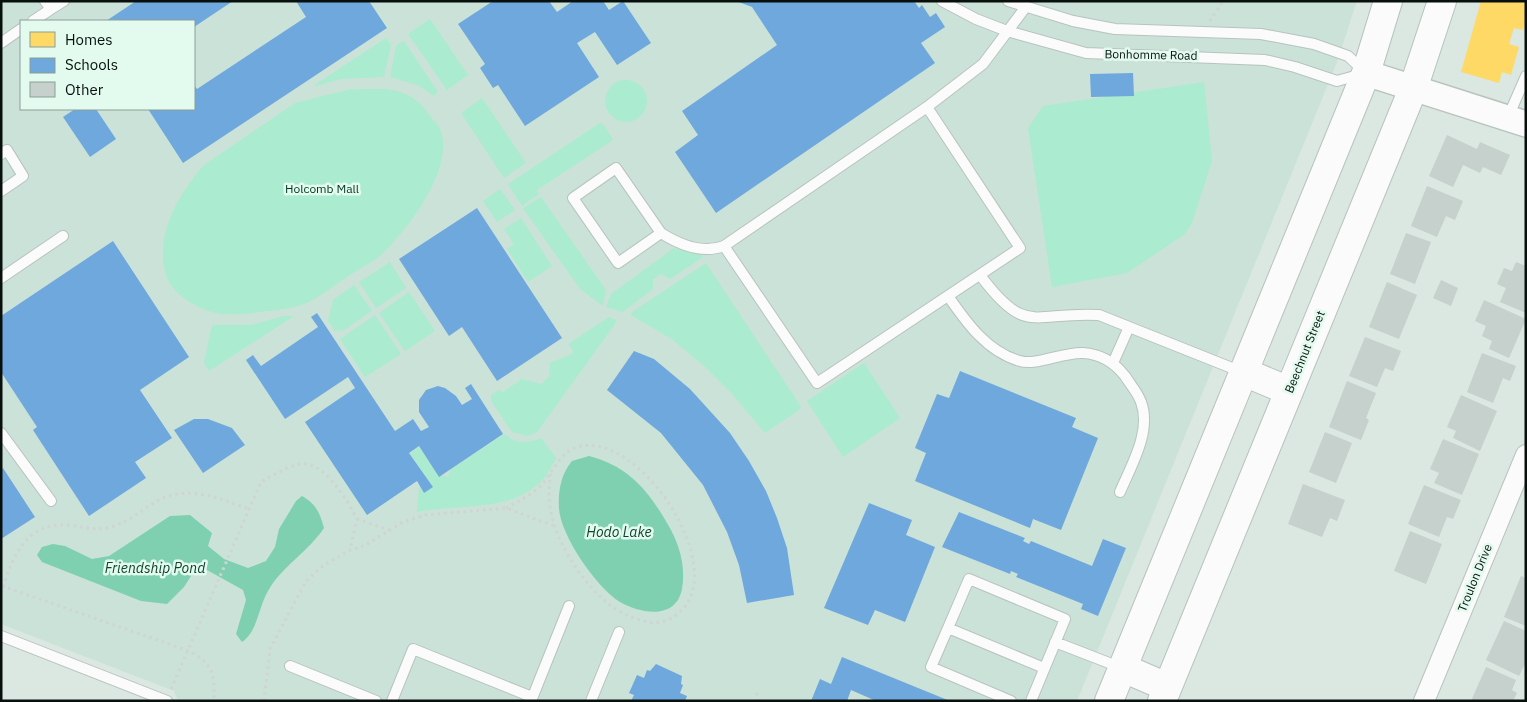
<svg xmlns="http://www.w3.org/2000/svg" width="1527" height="702" font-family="'IBM Plex Sans',sans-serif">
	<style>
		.built { fill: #cbe2d8; fill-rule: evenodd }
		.green { fill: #abebd0 }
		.water { fill: #7ed0b0 }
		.homes { fill: #ffd966 }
		.schools { fill: #6fa8dc }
		.building { fill: #c6d0cc }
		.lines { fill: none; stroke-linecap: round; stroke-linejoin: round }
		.service-casing { stroke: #b8c3be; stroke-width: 12 }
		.minor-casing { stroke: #b8c3be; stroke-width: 22 }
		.tertiary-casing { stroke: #b8c3be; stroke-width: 28 }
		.secondary-casing { stroke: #b8c3be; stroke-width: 30 }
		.path { stroke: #d0d4d3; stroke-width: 3; stroke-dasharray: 2.5 4; stroke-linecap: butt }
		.service { stroke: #fafbfa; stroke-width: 10 }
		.minor { stroke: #fafbfa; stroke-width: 20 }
		.tertiary { stroke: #fafbfa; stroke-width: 25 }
		.secondary { stroke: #fafbfa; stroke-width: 28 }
		.labels { text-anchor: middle; stroke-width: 5; stroke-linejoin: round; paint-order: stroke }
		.street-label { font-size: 12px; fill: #08100d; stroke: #e3fbef }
		.park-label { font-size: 12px; fill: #003423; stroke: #e3fbef }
		.water-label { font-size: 14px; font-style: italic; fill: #124231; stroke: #e3fbef }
	</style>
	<rect width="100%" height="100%" fill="#dbe7e1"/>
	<path class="built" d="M1,1h1356l-20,61 -260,639h-899l-4,-10 -173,-67zM21,21h173v88h-173z"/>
	<path class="green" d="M430,19l38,56 -21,15 -39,-56z
		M386,38l5,7 -7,32 -43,2 -25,7v-2z
		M404,41l34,51 -5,4 -13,-10 -30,-9 6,-31z
		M605 101a21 21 0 1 1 42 0a21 21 0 1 1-42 0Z
		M1204,82l8,79 -20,62 -7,11 -58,39 -75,14 -24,-159 15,-22z
		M351,89c14,1 35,-2 49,3 15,5 22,12 31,25 3,4 7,8 9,12 16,37 -31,99 -56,123 -9,9 -23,16 -34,23 -14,9 -27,20 -41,27 -17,8 -39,8 -56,11 -17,2 -36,3 -52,-5 -14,-7 -30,-17 -35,-33 -12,-39 13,-82 38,-110l91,-62z
		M482,98l44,65 -22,15 -43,-65z
		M600,123l4,2 9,15 -76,50 2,4 -17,12 -14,-22z
		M500,189l15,21 -18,12 -14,-21z
		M541,197l65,93 -3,16 -23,-17 -57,-81z
		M521,218l31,48 -24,16 -21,-33 7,-5 -10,-15z
		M674,248l27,7 2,2 -33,22 -9,-5 -8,5v10l-30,23 -17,-5 5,-13z
		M390,262l16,26 -30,20 -17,-26z
		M706,263l95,144 -2,3 -34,23 -32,-38 -28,-28 -32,-27 -42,-25 1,-3z
		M354,285l18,26 -28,19 -9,1 -7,-10 5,-21z
		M409,292l26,39 -30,20 -26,-38z
		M375,315l26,39 -36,23 -25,-38z
		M283,316h11l-85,55 -5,-8 8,-38h39z
		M609,317l7,3 -1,4 -78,108 -9,4 -16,-4 -21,-31v-6l8,-5 4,2 19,-13 19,5 8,-7 1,-14 22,-9 1,-3 -5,-7z
		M864,363l36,55 -57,39 -36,-56z
		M505,434c10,11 24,9 36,4l15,20c-4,7 -7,14 -12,20 -31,36 -85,25 -127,34l2,-26 5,7 9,-6 -23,-34 9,-6 20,30 3,-2 6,2 3,-8z"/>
	<path class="water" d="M589,456c39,10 59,34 78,67 12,20 19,42 15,66 -6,31 -41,25 -62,13 -23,-14 -60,-67 -61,-94 -1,-17 2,-34 13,-47z
		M302,496c14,8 18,17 22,32 -16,24 -42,38 -56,63 -10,17 -10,40 -26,51l-6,-8 10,-34 -3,-10 -45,-25 -14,22 -17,17 -26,-3 -99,-39 -5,-7 5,-8 11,-3 12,2 27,13 17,-3 61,-40 20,-1 22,18 -4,13 16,13 24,9 18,-7 9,-14 4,-18 17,-28z"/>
	<path class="homes" d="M1481,1h45v18l-3,11 -9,-2 -5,16 10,3 -8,28 -9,-3 -3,11 -38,-11z"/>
	<path class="schools" d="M136,1h97l-39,26v-6h-88z
		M296,1h73l18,27 -204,135 -35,-54h46v-24l3,4 109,-72z
		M493,1h56l8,11 16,-11h30l6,9 14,-9 28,42 -34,22 -22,-33 -18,11 22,34 -74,49 -27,-41 -5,3 -13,-20 5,-4 -27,-40z
		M736,1h178l5,7 3,-3 8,12 6,-4 9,14 -24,16 14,20 -219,150 -41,-61 23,-17 -16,-24 95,-66 -25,-38z
		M1133,73l1,23 -43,1 -1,-23z
		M75,109h21l20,30 -26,18 -27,-40z
		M477,208l85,130 -65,43 -35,-54 -13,9 -50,-77z
		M113,241l76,116 -49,33 32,48 -37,24 11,16 -57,38 -56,-86 4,-3 -36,-55v-56z
		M317,313l78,118 18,-12 8,12 8,-4 -10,-15v-12l7,-10 12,-4 7,2 11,8 6,9 10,-6 -7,-11 6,-4 32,50 -64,43 -20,-31 -10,7 24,34 -9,6 -7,-12 -50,34 -62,-93 50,-34 -7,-11 -63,42 -39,-59 7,-5 8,11 57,-39 -7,-10z
		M634,351l20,8 36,30 40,44 19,28 17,30 11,27 10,30 7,47 -47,8 -8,-38 -12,-33 -24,-47 -42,-52 -54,-43z
		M960,371l116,47 -4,9 26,11 -37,92 -28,-11 -3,9 -115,-47 11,-28 -11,-5 22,-54 12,4z
		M194,419h14l24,9 13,17 -42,28 -29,-43z
		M3,468l32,49 -34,22v-69z
		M869,503l43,17 -6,15 29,12 -30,75 -30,-12 -7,15 -44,-17z
		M959,512l66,26 -2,3 6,3 2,-3 61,25 11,-27 23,9 -28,68 -17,-7 2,-5 -67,-27 2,-3 -7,-3 -1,3 -68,-27z
		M842,657l108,44h-74l-25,-11 -4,11h-36l9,-22 11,5z
		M656,664l26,12 -1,8 2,1 -3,8 7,3 -2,5h-54l3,-6 -5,-2 8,-18 7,3 3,-8 3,1z"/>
	<path class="building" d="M1447,135l30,14 3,-7 30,13 -9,20 -18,-8 -3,6 -17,-8 -10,22 -24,-11z
		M1427,186l36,15 -8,19 -9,-4 -9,21 -26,-11z
		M1406,233l25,9 -16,42 -25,-10z
		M1516,262l10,4v47l-26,-11 6,-14 -9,-4 7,-16 8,3z
		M1441,280l17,8 -7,18 -18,-8z
		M1387,282l30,13 -18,44 -30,-12z
		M1484,300l42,19 -17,39 -20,-9 3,-8 -10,-5 4,-10 -11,-5z
		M1365,337l36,14 -8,20 -8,-3 -8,19 -28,-11z
		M1482,353l34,13 -6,15 -7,-3 -10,25 -26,-11z
		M1347,381l29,12 -10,25 3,2 -8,20 -32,-13z
		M1461,395l36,16 -17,40 -27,-13 3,-7 -9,-4z
		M1325,432l27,11 -16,40 -27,-11z
		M1443,439l36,15 -17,41 -28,-12 5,-10 -9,-4z
		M1303,484l42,16 -8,21 -7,-3 -8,19 -34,-13z
		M1424,485l37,15 -8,19 -6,-2 -8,20 -31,-13z
		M1410,531l32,13 -16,40 -32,-13z
		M1521,576l5,2v48l-22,-9z
		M1504,621l22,10v31l-7,14 -33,-16z
		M1486,667l30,13 -4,10 5,3 -4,8h-42z"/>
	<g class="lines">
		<g class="service-casing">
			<path id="service" d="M942,1l34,18 31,12 79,22 179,7 30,7 42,14 25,-7
				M1008,1l65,20 42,8 146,5 53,10 34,12 17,16
				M51,9l13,-8
				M33,21l18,-12 -6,-8
				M1,43l20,-14
				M927,107l93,141 -203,135 -93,-137z
				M927,107l56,-43 42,-56
				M1508,117l18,-41
				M1,154l6,-4 16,26 -22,15
				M616,168l45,65 -43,30 -45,-65z
				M661,233c19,12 42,21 63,13
				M980,275c47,63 53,36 119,40l143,57
				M1,278l62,-42
				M948,296c18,26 39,56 72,65 16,5 43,-9 63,-8 18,1 31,9 42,23 5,8 13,17 16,26 11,29 -10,64 -21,90
				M1113,363l16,-36
				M1,433l50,68
				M948,628l-17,39 80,34
				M1,636l166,65
				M1055,642l67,26
				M290,666l86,35
				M392,701l21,-52 119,48
				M531,701l38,-95
				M591,701l28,-69
				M1031,701l34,-82 -96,-40 -21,49 96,40"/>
		</g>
		<g class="minor-casing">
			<path id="minor" d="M1424,701l102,-246"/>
		</g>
		<g class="tertiary-casing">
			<path id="tertiary" d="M1366,73l160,51"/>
		</g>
		<g class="secondary-casing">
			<path id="secondary" d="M1244,372l45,19
				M1123,668l44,19
				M1109,701l257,-628 22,-72
				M1162,701l251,-612 29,-88"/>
		</g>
		<path class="path" d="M1210,21l13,-20
			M506,508c11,-6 23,-12 32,-20 14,-12 21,-36 39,-41 62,-18 153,120 103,165 -10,8 -19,12 -31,10 -28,-5 -47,-21 -65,-43 -23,-31 -41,-66 -33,-105
			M357,519l32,11
			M2,586l187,65c24,13 26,22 25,50
			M3,587c11,-33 24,-65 66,-62 16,2 30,7 45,1 18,-6 31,-19 47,-27 30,-14 59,0 88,10
			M171,689l90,-207c12,-6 26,-16 39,-18 23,-4 48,37 57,55l-7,30
			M756,693l4,8
			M264,701l6,-52 36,-68 18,-16 26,-15 14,-4 39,-24 22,-7 81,-7 48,18"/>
		<use href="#service" class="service"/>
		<use href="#minor" class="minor"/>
		<use href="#tertiary" class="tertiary"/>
		<use href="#secondary" class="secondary"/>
	</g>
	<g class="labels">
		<g class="street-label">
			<text transform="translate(1151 55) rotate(1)" y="4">Bonhomme Road</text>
			<text transform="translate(1305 352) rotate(-68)" y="4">Beechnut Street</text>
			<text transform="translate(1475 578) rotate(-68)" y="4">Troulon Drive</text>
		</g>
		<g class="park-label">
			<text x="322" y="193">Holcomb Mall</text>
		</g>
		<g class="water-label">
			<text x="619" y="537">Hodo Lake</text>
			<text x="155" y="573">Friendship Pond</text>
		</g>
	</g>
	<rect width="1527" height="702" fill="none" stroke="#08100d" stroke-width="5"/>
	<rect x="20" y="20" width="175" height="90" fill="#e3fbef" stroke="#8b9d95"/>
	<rect x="30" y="32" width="25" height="15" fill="#ffd966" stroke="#8b9d95"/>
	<text x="65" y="45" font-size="15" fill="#08100d">Homes</text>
	<rect x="30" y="58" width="25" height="15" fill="#6fa8dc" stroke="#8b9d95"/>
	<text x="65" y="70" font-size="15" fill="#08100d">Schools</text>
	<rect x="30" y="82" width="25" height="15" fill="#c6d0cc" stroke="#8b9d95"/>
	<text x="65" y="95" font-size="15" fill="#08100d">Other</text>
</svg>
